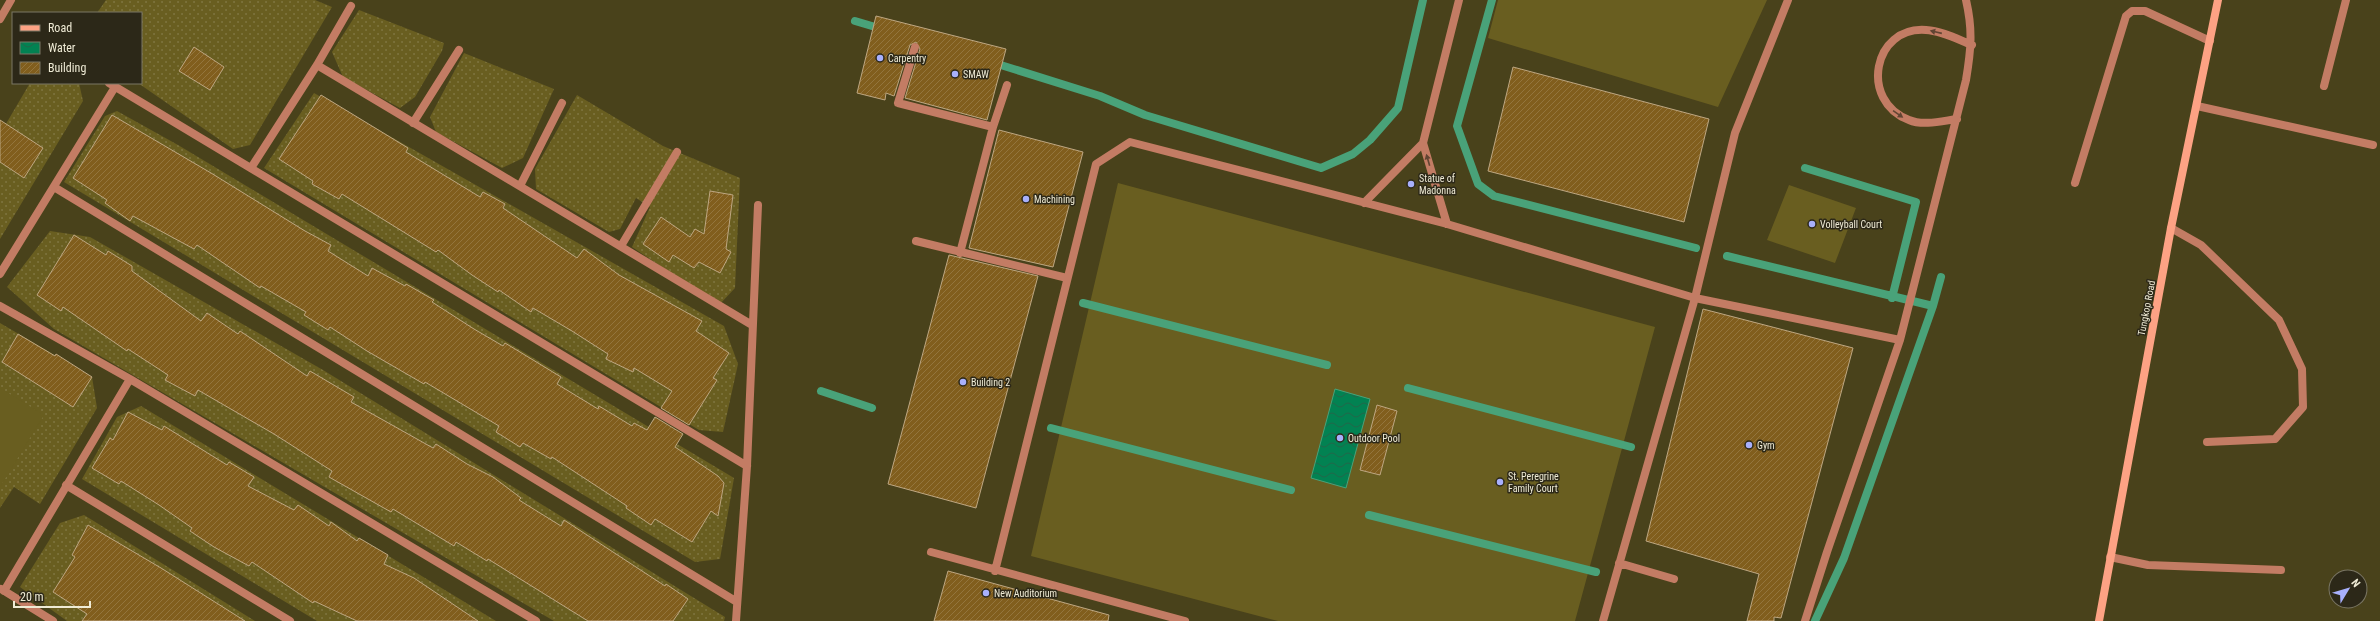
<svg xmlns="http://www.w3.org/2000/svg" width="2380" height="621" font-family="'Roboto Condensed',sans-serif">
	<style>
		.grass { fill: url(#grass-dots) }
		.garden { fill: #695e20 }
		.water { fill: url(#water-waves); stroke: #49a279 }
		.lines { fill: none; stroke-linecap: round; stroke-linejoin: round }
		.stream { stroke: #49a279; stroke-width: 8 }
		.building { fill: url(#building-hatch); stroke: #bea782 }
		.lane { stroke: #c37c64; stroke-width: 8 }
		.street { stroke: #c37c64; stroke-width: 8 }
		.secondary { stroke: #fda284; stroke-width: 8 }
		.oneway { fill: #614533 }
		.poi-dot { fill: #a8b0fc; stroke: #2c2818; stroke-width: 1.5 }
		.labels { text-anchor: middle; stroke-width: 3; stroke-linejoin: round; paint-order: stroke }
		.poi-label { font-size: 10px; fill: #efebd5; stroke: #2c2818; text-anchor: start }
		.street-label { font-size: 10px; fill: #efebd5; stroke: #2c2818 }
	</style>
	<defs>
		<pattern id="grass-dots" width="8" height="8" patternUnits="userSpaceOnUse"><rect width="8" height="8" fill="#695e20"/><path d="M2 2h.1M6 6h.1" fill="none" stroke="#7f7540" stroke-width="1.8" stroke-linecap="round"/></pattern>
		<pattern id="water-waves" width="16" height="10" patternUnits="userSpaceOnUse"><rect width="16" height="10" fill="#028252"/><path d="M0 5q4-4 8 0t8 0" fill="none" stroke="#22674a"/></pattern>
		<pattern id="building-hatch" width="6" height="6" patternUnits="userSpaceOnUse"><rect width="6" height="6" fill="#815e1d"/><path d="M-1 1l2-2M0 6l6-6M5 7l2-2" fill="none" stroke="#93753d"/></pattern>
	</defs>
	<rect width="100%" height="100%" fill="#49421b"/>
	<path class="grass" d="M106,0h209l17,7 -82,138 -17,4 -95,-66h3v-70h-44z
		M359,10l85,33 -2,8 -27,46 -15,11 -57,-31 -11,-25z
		M464,53l90,36 -31,69 -21,10 -66,-36 -6,-15z
		M30,83h49l4,18 -83,138v-105z
		M314,93l410,233 14,38 -15,68 -24,-2 -435,-262z
		M577,95l86,51 77,32 -5,110 -16,17 -87,-58 18,-40 -14,-9 -16,31 -11,3 -73,-43 -1,-20z
		M117,111l61,34 556,333 -14,81 -25,3 -631,-380 41,-66z
		M50,231l40,6 233,133 402,247 -1,4h-170l-500,-292 -47,-42z
		M0,323l92,54 5,31 -57,96 -26,-17 -14,21z
		M141,406l355,215h-179l-235,-142 35,-62z
		M84,515l171,106h-188l-47,-34 40,-64z"/>
	<path class="garden" d="M1498,0h269l-49,107 -230,-69z
		M1118,183l537,144 -80,294h-297l-247,-65z
		M1789,185l67,23 -21,55 -68,-23z
		M0,388l44,27 -44,72z"/>
	<path class="water" d="M1335,389l35,10 -24,89 -35,-10z"/>
	<g class="lines">
		<path class="stream" d="M1492,0l-35,126 21,58 16,12 202,52
			M855,21l27,8
			M991,62l109,34 45,19 176,53 32,-14 17,-14 28,-32 25,-108
			M1805,168l111,34 -24,96
			M1727,256l206,50
			M1083,303l244,62
			M1408,388l223,59
			M821,391l51,17
			M1051,428l240,62
			M1369,515l227,57
			M1815,621l29,-63 89,-252 8,-29"/>
	</g>
	<path class="building" d="M876,16l130,33 -19,71 -82,-22 15,-49 -4,-7 -6,3 -16,51 -8,-3 -1,7 -28,-7z
		M194,47l30,20 -14,23 -31,-19z
		M1513,67l196,52 -25,103 -196,-51z
		M321,95l87,53 -2,4 74,45 3,-5 22,12 -2,4 74,50 7,-9 35,26 83,46 -6,10 33,22 -16,25 4,2 -28,45 -28,-17 11,-17 -38,-23 -1,4 -27,-13 2,-5 -36,-23 -39,-23 -2,4 -32,-22 -1,2 -26,-17 -34,-25 -2,2 -94,-58 -3,5 -27,-15 1,-3 -34,-22z
		M112,115l99,58 94,58 26,14 -3,6 40,25 4,-8 33,18 1,-2 28,16 -2,2 42,27 29,17 2,-3 10,6 46,28 -4,7 41,25 1,-3 33,20 2,-3 13,7 8,-13 28,17 -8,13 43,29 6,7 -6,33 -7,-5 -19,31 -37,-23 -4,6 -25,-17 1,-2 -75,-49 -1,2 -28,-16 -3,4 -24,-15 3,-6 -74,-44 -1,2 -57,-33 -37,-24 -2,3 -24,-15 2,-3 -45,-26 -1,2 -63,-43 -3,4 -61,-33 -3,5 -25,-18 2,-3 -34,-22z
		M0,120l43,28 -19,30 -24,-16z
		M999,130l84,22 -30,115 -84,-19z
		M710,191l23,4 -7,54 5,3 -11,21 -21,-11 -5,6 -21,-13 -4,7 -26,-18 18,-27 29,20 5,-8 9,5z
		M74,235l32,20 2,-4 24,15v5l69,50 6,-8 31,21 2,-3 67,45 3,-5 44,26 -3,5 82,46 3,-4 31,20 26,13 28,21 -2,2 42,26 3,-6 101,66 1,-2 22,15 -15,22h-85l-100,-62 -1,2 -31,-19 -2,4 -61,-37 -2,3 -62,-35 3,-6 -58,-37 -76,-44 -3,6 -30,-16 3,-5 -40,-26 -1,2 -64,-44 -2,4 -24,-16z
		M949,255l89,21 -62,232 -88,-24z
		M1703,309l150,39 -72,270 -7,-1v4h-27l12,-47 -113,-33z
		M18,334l37,22 1,-2 36,23 -19,30 -71,-45z
		M1377,405l20,6 -17,64 -20,-5z
		M128,412l34,18 2,-4 63,39 2,-3 25,15 -6,9 46,24 4,-5 31,21 2,-4 26,19 2,-3 29,17 -4,9 30,14 64,43h-121l-43,-20 -1,2 -61,-41 -3,4 -35,-19 -24,-16 2,-3 -33,-23 -38,-24 -2,3 -27,-16 18,-30 3,2z
		M88,525l73,43 84,53h-163l5,-7 -34,-22 22,-35 -3,-2z
		M948,571l161,44 -1,6h-174z"/>
	<g class="lines">
		<path class="lane" d="M915,47l-17,56 95,24 -33,126
			M2324,86l22,-86
			M2197,106l176,39
			M1957,119c-15,2 -34,7 -48,1 -50,-19 -36,-94 17,-90 16,1 31,9 46,15
			M993,127l14,-42
			M1423,143l36,-143
			M2075,183l51,-167 6,-5h13l65,30
			M1364,203l59,-60 24,81
			M2171,228l30,17 78,75 23,49 1,38 -28,32 -68,3
			M916,241l151,37
			M931,552l254,69
			M2110,557l38,8 133,5
			M1619,563l55,16
			M995,571l101,-407 34,-22 317,82 248,74 205,42
			M1603,621l92,-323 40,-165 53,-133
			M1805,621l22,-69 73,-212 66,-260c5,-30 7,-50 0,-80"/>
		<path class="street" d="M0,19l11,-19
			M317,65l435,260
			M109,83l638,383
			M413,123l46,-73
			M251,168l66,-103 34,-59
			M520,186l42,-83
			M54,187l683,415
			M621,246l56,-94
			M0,274l115,-187
			M0,306l130,73 406,242
			M66,485l224,136
			M1,589l52,32
			M4,591l126,-212
			M736,621l11,-155 11,-261"/>
		<path class="secondary" d="M2099,621l72,-393 47,-228"/>
	</g>
	<defs><path id="oneway-solid" d="M-6-.8H1V-3.2L6.5 0L1 3.2V.8H-6Z"/></defs>
	<g class="oneway">
		<use href="#oneway-solid" transform="translate(1936 32) rotate(-167)"/>
		<use href="#oneway-solid" transform="translate(1898 114) rotate(35)"/>
		<use href="#oneway-solid" transform="translate(1428 160) rotate(-106)"/>
	</g>
	<g class="poi-dot">
		<circle cx="880" cy="58" r="4"/>
		<circle cx="955" cy="74" r="4"/>
		<circle cx="1411" cy="184" r="4"/>
		<circle cx="1026" cy="199" r="4"/>
		<circle cx="1812" cy="224" r="4"/>
		<circle cx="963" cy="382" r="4"/>
		<circle cx="1340" cy="438" r="4"/>
		<circle cx="1749" cy="445" r="4"/>
		<circle cx="1500" cy="482" r="4"/>
		<circle cx="986" cy="593" r="4"/>
	</g>
	<g class="labels">
		<g class="poi-label">
			<text x="888" y="62">Carpentry</text>
			<text x="963" y="78">SMAW</text>
			<text x="1419" y="182">Statue of<tspan x="1419" dy="12">Madonna</tspan></text>
			<text x="1034" y="203">Machining</text>
			<text x="1820" y="228">Volleyball Court</text>
			<text x="971" y="386">Building 2</text>
			<text x="1348" y="442">Outdoor Pool</text>
			<text x="1757" y="449">Gym</text>
			<text x="1508" y="480">St. Peregrine<tspan x="1508" dy="12">Family Court</tspan></text>
			<text x="994" y="597">New Auditorium</text>
		</g>
		<g class="street-label">
			<text transform="translate(2146 308) rotate(-79)" y="4">Tungkop Road</text>
		</g>
	</g>
	<rect x="12" y="12" width="130" height="72" fill="#2c2818" stroke="#7a7664"/>
	<rect x="20" y="25" width="20" height="6" fill="#fda284" stroke="#7a7664"/>
	<text x="48" y="32" font-size="12" fill="#efebd5">Road</text>
	<rect x="20" y="42" width="20" height="12" fill="url(#water-waves)" stroke="#7a7664"/>
	<text x="48" y="52" font-size="12" fill="#efebd5">Water</text>
	<rect x="20" y="62" width="20" height="12" fill="url(#building-hatch)" stroke="#7a7664"/>
	<text x="48" y="72" font-size="12" fill="#efebd5">Building</text>
	<g transform="translate(2348 589) rotate(52)"><circle r="19" fill="#2c2818" stroke="#7a7664"/>
	<path d="M0-3L7 15L0 10L-7 15Z" fill="#a8b0fc"/>
	<text y="-6" font-size="11" font-weight="bold" text-anchor="middle" fill="#efebd5">N</text>
	</g>
	<path d="M14 601v6h76v-6" fill="none" stroke="#efebd5" stroke-width="2"/>
	<text x="20" y="601" font-size="12" fill="#efebd5" stroke="#2c2818" stroke-width="3" paint-order="stroke">20 m</text>
</svg>
